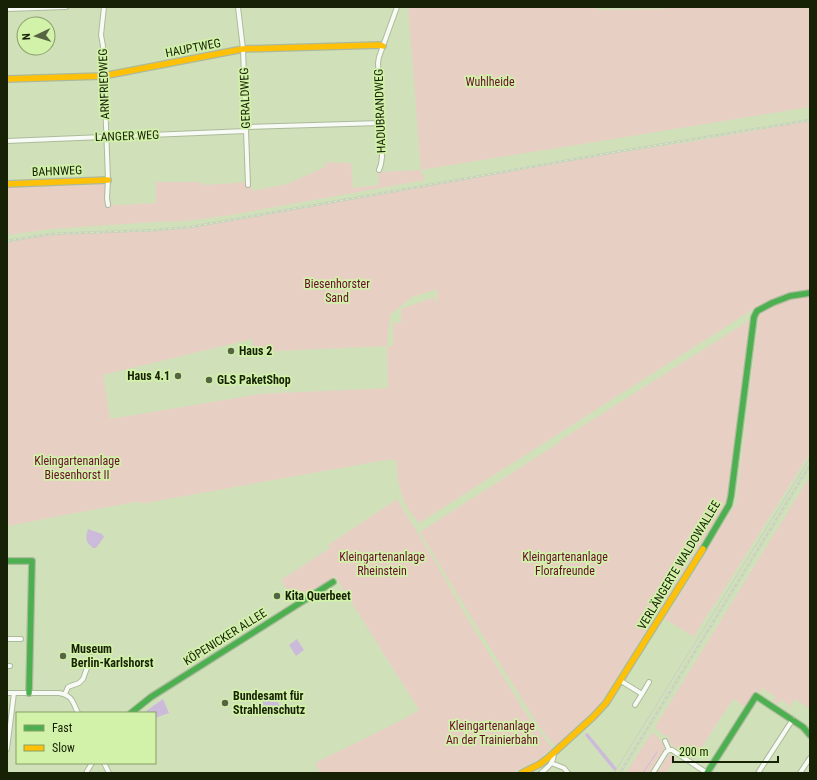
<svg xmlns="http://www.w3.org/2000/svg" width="817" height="780" font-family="'Roboto Condensed',sans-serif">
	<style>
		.green { fill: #e7d0c3; fill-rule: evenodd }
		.water { fill: #ccbadb }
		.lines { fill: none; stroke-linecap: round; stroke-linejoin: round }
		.stream { stroke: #ccbadb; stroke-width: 1 }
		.canal { stroke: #ccbadb; stroke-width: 3.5 }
		.street-casing { stroke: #acba9b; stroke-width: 6 }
		.fast-casing { stroke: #acba9b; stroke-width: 8 }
		.slow-casing { stroke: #acba9b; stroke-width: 8 }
		.street { stroke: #f8faf5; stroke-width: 4 }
		.fast { stroke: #4caf50; stroke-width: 5.5 }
		.slow { stroke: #ffc107; stroke-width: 5.5 }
		.tram { stroke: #cacfc3; stroke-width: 1 }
		.rail-casing { stroke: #cacfc3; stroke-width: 2.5 }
		.rail { stroke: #d2f2a9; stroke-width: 1; stroke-dasharray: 3; stroke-linecap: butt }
		.poi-dot { fill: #576444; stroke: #d2f2a9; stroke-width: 1.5 }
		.labels { text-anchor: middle; stroke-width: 3.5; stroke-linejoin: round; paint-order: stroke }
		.street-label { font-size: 12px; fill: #162105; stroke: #d2f2a9 }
		.park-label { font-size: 12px; fill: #690c2c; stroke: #d2f2a9 }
		.poi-label { font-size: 12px; font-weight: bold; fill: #162105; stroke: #d2f2a9; text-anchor: start }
	</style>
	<rect width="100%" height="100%" fill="#d0e1ba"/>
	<path class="green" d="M410,7h188v3l65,-1 1,-2h146v100l-389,63 4,10 -194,35 -44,6 -33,1 -103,7 -44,6v-48l99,-4 4,20 3,2 43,-2v-21h45l1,3 49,-3 1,9 35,-7 38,-17v-5l26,1 2,25 26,-3 -1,-13 43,-2 -13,-161h2z
		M810,121v169l-53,18h-2l-336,215c-18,-19 -21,-38 -23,-63l-5,1v-2l-245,44 -12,-1 -127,24v-283l26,-6 19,-2 104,-4 36,-3 419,-74 79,-12zM434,290h3v13h-2v-6l-34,12v14h-8v23h-6l3,-31 22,-18zM252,339l1,13 134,-6 1,42 -132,6 -2,1 -144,24 -7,-44z
		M810,296v157l-99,157h-1l-16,27 -31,-19 6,-6 67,-109 23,-187 3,-4 21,-12 6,-1z
		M750,320l-23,182 -127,203 -44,41 -8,-8 -9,-12 -60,-96 -59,-98 140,-90 -1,-1z
		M810,476v233l-15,-10 -8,12 -1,-1 3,-5 -8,-5 -3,4 -5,-2 3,-5 -14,-9 -3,4 -2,-1 -10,17 -14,-9 -39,60 -24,-15 -2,-7 2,-1 -7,-1 -8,-8z
		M397,499l41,68 29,51 61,99 24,31 -14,13 -26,12h-192l-5,-10 91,-45 13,-8 -84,-134 -40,26 -14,-22 49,-32 -2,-3z
		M652,732c5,5 13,10 12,18l-15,23h-23z
		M669,754l7,4 -10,15h-9z"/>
	<path class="water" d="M88,529l14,5 2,3 -8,11h-3c-7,-6 -8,-9 -5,-19z
		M297,639l7,11 -8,6 -7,-11z
		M275,696l7,15 -14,6 -5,-11v-6z
		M163,699l6,14 -14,5v-5h-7l-2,-2z"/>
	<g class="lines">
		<path class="stream" d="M643,773l14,-21"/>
		<path class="canal" d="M587,735l28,34"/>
		<g class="street-casing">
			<path id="street" d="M104,7l-3,28 2,11 5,134 -1,18 1,7
				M238,7l5,42 5,136
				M7,9l59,-2
				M246,127l135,-4
				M7,141l239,-10
				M379,170l2,-6 1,-7 -4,-94 1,-6 18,-50
				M7,639h14
				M7,666h3
				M621,681l21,13 -7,11
				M7,693h52c14,3 13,8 19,20
				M65,694l3,-7 11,-4 4,-4 8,-22
				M642,694l7,-12
				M7,749l7,-56
				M669,750h3l35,23
				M104,763l5,10
				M551,763l13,5 4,5
				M86,773l6,-10
				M541,773c6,-5 15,-12 12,-20
				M653,773l13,-21 3,-2 -4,-9
				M758,773l35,-54
				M800,773l10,-15"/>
		</g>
		<g class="fast-casing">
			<path id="fast" d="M703,549l26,-44 2,-9 23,-179 3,-6 15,-8 18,-7 20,-3
				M7,561h25l-3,132
				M131,713l20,-16 182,-115
				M707,773l49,-77 47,31 7,8"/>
		</g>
		<g class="slow-casing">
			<path id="slow" d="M7,79l96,-3 140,-27 137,-4 3,1
				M7,184l101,-4
				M522,773l18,-9 8,-6 45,-41 13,-14 97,-154"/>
		</g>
		<use href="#street" class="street"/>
		<use href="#fast" class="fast"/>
		<use href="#slow" class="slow"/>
		<path class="tram" d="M614,773l196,-315"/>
		<g class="rail-casing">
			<path id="rail" d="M7,241l45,-7 104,-4 35,-3 419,-74 200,-33
				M620,773l190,-308"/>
		</g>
		<use href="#rail" class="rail"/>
	</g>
	<g class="poi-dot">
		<circle cx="231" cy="351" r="4"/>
		<circle cx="178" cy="376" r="4"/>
		<circle cx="209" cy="380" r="4"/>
		<circle cx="277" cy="596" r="4"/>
		<circle cx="63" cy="656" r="4"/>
		<circle cx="225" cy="703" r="4"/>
	</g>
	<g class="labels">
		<g class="street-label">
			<text transform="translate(193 48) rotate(-11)" y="4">HAUPTWEG</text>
			<text transform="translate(104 84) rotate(-92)" y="4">ARNFRIEDWEG</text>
			<text transform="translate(245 98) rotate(-92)" y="4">GERALDWEG</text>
			<text transform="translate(380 111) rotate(-92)" y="4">HADUBRANDWEG</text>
			<text transform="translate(127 136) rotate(-2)" y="4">LANGER WEG</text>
			<text transform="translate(57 171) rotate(-2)" y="4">BAHNWEG</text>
			<text transform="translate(679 565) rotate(-59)" y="4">VERLÄNGERTE WALDOWALLEE</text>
			<text transform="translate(225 637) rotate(-32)" y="4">KÖPENICKER ALLEE</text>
		</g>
		<g class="park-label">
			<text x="490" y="86">Wuhlheide</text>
			<text x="337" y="288">Biesenhorster<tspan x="337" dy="14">Sand</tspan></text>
			<text x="77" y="465">Kleingartenanlage<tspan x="77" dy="14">Biesenhorst II</tspan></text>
			<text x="382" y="561">Kleingartenanlage<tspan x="382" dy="14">Rheinstein</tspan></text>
			<text x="565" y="561">Kleingartenanlage<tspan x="565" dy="14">Florafreunde</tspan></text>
			<text x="492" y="730">Kleingartenanlage<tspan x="492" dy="14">An der Trainierbahn</tspan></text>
		</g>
		<g class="poi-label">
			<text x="239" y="355">Haus 2</text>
			<text x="170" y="380" text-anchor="end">Haus 4.1</text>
			<text x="217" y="384">GLS PaketShop</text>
			<text x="285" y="600">Kita Querbeet</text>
			<text x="71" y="653">Museum<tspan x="71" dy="14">Berlin-Karlshorst</tspan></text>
			<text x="233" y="700">Bundesamt für<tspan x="233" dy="14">Strahlenschutz</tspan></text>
		</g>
	</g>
	<rect width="817" height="780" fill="none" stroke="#162105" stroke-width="16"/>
	<rect x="16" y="712" width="140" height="52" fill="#d2f2a9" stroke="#879e67"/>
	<rect x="24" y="725" width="20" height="6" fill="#4caf50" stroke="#879e67"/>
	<text x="52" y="732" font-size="12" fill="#162105">Fast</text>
	<rect x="24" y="745" width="20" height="6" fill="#ffc107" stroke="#879e67"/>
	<text x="52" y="752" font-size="12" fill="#162105">Slow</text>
	<g transform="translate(36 36) rotate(266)"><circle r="19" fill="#d2f2a9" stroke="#879e67"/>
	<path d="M0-3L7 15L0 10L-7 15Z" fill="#576444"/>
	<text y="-6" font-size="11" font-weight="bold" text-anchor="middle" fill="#162105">N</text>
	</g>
	<path d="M673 756v6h105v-6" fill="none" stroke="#162105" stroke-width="2"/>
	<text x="679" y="756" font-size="12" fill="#162105" stroke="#d2f2a9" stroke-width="3" paint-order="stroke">200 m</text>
</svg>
